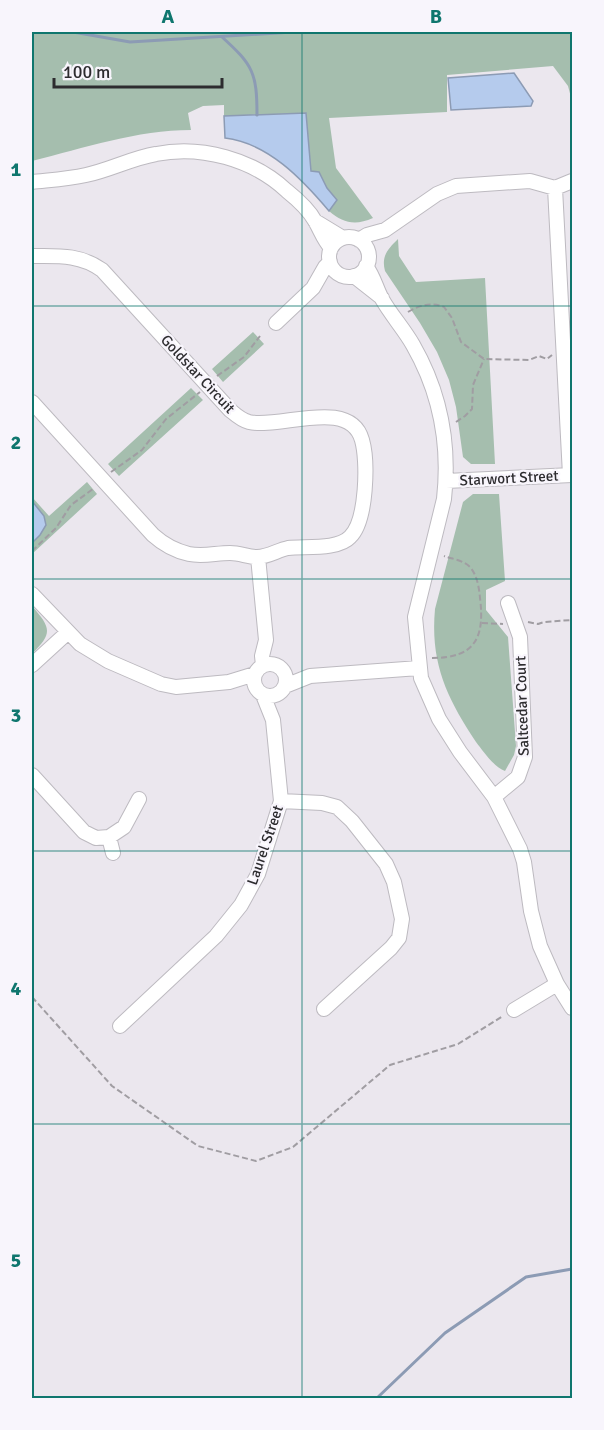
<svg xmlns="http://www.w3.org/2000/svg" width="604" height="1430" font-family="Signika,sans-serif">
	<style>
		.green { fill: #a5beae }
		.water { fill: #b5cbed; stroke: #8c9bb4; stroke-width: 1.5 }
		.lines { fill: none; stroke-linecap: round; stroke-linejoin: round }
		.stream { stroke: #8c9bb4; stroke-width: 3 }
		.minor-casing { stroke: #bdbac0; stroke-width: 16 }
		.path { stroke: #a09da2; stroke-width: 2; stroke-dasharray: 6 3; stroke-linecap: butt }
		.minor { stroke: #fff; stroke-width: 14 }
		.grid { fill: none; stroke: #0f766e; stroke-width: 1.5; stroke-opacity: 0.55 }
		.labels { text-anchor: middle; stroke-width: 4.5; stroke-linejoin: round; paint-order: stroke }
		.street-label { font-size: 15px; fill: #2d2c2f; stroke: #f8f5fc }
		.neatline { fill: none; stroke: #0f766e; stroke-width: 2 }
		.grid-label { font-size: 20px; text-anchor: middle; font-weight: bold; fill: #0f766e }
	</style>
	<rect width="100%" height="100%" fill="#ebe7ee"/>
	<path class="green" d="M32,32h540v69l-4,-15 -15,-20 -106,9v37l-118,6 7,50 37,50c-18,8 -30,5 -44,-7l8,-11 -10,-12 -8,-16 -8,-1 -5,-58 -82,3v-11l-21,1 -15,7 3,17c-54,0 -107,18 -159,31z
		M398,239l1,17 17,26 69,-4 10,186h-24l-8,-7 -7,-50 -7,-27 -12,-28 -17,-29 -35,-52c-4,-15 3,-22 13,-32z
		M253,332l11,12 -41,38 -11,-13z
		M191,388l12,12 -84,76 -11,-12z
		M87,482l10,12 -65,60v-11l8,-8 -3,-28 -5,-6v-4l17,19z
		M473,494h26l6,87 -19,9v20l22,27 8,109 -2,9 -9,16c-11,-4 -22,-20 -29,-29 -29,-44 -46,-79 -41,-133l28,-107z
		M32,606c19,22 21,27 0,48z"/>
	<path class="water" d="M514,73l19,28 -2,5 -80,4 -3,-32z
		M306,113l5,58 8,1 8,16 10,12 -8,11c-27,-32 -61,-68 -104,-73l-1,-22z
		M32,501l12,15 2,9 -6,10 -8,8z"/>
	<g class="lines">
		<path class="stream" d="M73,32l57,10 163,-10
			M32,33l1,-1
			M222,37c31,28 35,36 35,78
			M377,1398l68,-65 81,-56 46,-8"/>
		<g class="minor-casing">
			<path id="minor" d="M32,182c18,-2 36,-3 54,-7 24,-5 46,-17 70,-21 45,-9 97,5 131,37 10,8 22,19 28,30 6,10 8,18 16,27
				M555,188l15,287
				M315,221l28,17
				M329 257a20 20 0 1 1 40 0a20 20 0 1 1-40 0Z
				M359,240l8,-5 18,-5 52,-36 19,-8 74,-5 25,7 17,-7
				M32,256c25,0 48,-2 70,14l128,140c6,5 11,10 19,12 31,7 101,-25 113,18 6,21 5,81 -12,97 -12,13 -45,9 -62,11 -10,2 -20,9 -31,9 -9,0 -17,-4 -27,-4 -14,0 -27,4 -41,1 -13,-3 -26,-10 -36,-19l-121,-133
				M366,266c8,11 10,22 16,33 9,16 22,30 31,46 27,47 37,100 31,154l-29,118 6,61 18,41 21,33 34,45 26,52 4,13 7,49 9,35 17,38 15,24
				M354,276l28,22
				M276,323l37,-35 12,-21 5,-5
				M446,481l126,-6
				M258,557l8,83 -4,16 1,9
				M32,594l48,50 28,17 53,23 15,3 53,-5 26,-8
				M254 680a16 16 0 1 1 32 0a16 16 0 1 1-32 0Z
				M32,665l35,-32
				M285,686l25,-10 109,-8
				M32,775l52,57 12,6 13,-1 4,16
				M494,797l24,-20 7,-20 -5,-120 -12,-34
				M281,801l41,2 15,4 15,14 34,43 8,18 8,37 -3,19 -8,10 -67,61
				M109,837l15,-10 15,-28
				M514,1010l43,-26
				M120,1026l96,-90 25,-31 17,-31 23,-73 -8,-81 -10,-25"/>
		</g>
		<path class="path" d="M408,312c11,-7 24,-10 36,-5l8,11 9,24 23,17 45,1 10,-4 8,3 5,-4
			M217,376l27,-19 16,-21
			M456,422l9,-6 7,-7 1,-24 11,-26
			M111,472l31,-22 24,-31 34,-27
			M32,551l24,-23 15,-23 22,-16
			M528,622l10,2 6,-2 28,-2
			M482,623l21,1
			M432,658c43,0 53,-20 48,-60 -1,-11 -3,-23 -10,-31 -7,-7 -18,-8 -26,-11
			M32,997l80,89 86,60 58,15 37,-14 97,-82 68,-21 45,-28"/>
		<use href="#minor" class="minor"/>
	</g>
	<path class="grid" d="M302,32v1366M32,306h540M32,579h540M32,851h540M32,1124h540"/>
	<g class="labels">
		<g class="street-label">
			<text transform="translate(198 374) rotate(47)" y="5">Goldstar Circuit</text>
			<text transform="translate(509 478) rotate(-3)" y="5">Starwort Street</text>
			<text transform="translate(522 706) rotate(-92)" y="5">Saltcedar Court</text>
			<text transform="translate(265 845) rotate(-71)" y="5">Laurel Street</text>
		</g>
	</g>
	<rect width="604" height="1430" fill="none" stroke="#f8f5fc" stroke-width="66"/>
	<path d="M54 78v9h168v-9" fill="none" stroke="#2d2c2f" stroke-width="3"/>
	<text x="63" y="78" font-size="18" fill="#2d2c2f" stroke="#f8f5fc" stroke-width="4.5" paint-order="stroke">100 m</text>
	<rect x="33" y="33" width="538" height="1364" class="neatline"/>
	<g class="grid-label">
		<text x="168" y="23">A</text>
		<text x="436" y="23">B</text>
		<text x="16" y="176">1</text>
		<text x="16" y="449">2</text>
		<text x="16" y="722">3</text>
		<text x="16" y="995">4</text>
		<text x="16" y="1267">5</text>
	</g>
</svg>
